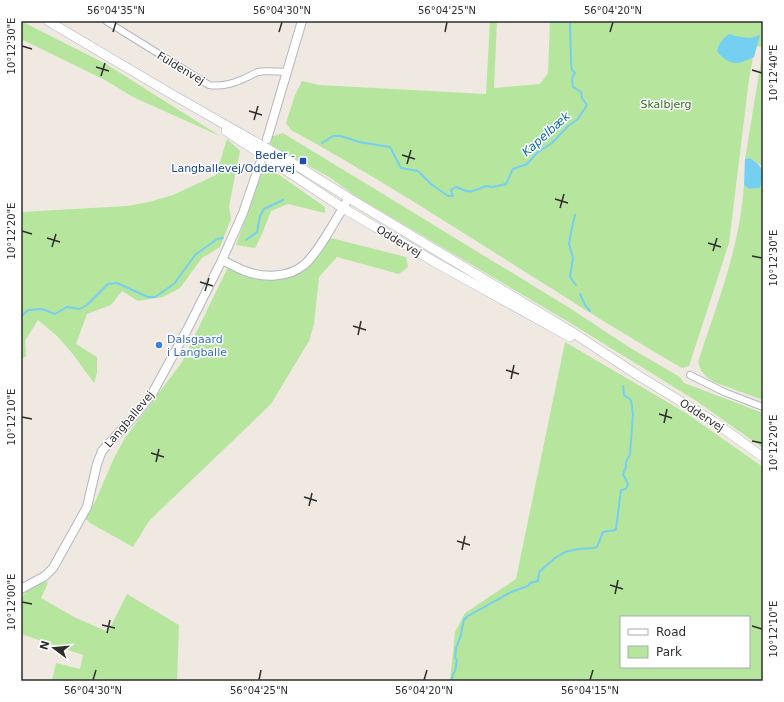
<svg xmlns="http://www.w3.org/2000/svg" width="784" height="702" font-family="'DejaVu Sans',sans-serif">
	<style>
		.green { fill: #b6e59e; fill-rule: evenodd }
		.water { fill: #75cff0 }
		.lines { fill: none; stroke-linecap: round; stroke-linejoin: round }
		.stream { stroke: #75cff0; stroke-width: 2 }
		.minor-casing { stroke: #b4b7c1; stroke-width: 8 }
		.tertiary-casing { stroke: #b4b7c1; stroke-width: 10 }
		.secondary-casing { stroke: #b4b7c1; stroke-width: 10 }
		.minor { stroke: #fff; stroke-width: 6 }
		.tertiary { stroke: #fff; stroke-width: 8 }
		.secondary { stroke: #fff; stroke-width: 9 }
		.ticks { fill: none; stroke: #2e2e2e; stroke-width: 1.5 }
		.transit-dot { fill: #1a4fb4; stroke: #fff; stroke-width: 1.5 }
		.shop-dot { fill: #3f7fe0; stroke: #fff; stroke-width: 1.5 }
		.labels { text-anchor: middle; stroke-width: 3; stroke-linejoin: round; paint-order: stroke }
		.street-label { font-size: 11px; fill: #2e2e2e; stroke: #fff }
		.park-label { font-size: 11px; fill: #2c6e1b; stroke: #fff }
		.transit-label { font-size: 11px; fill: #164399; stroke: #fff; text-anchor: end }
		.shop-label { font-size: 11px; fill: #366cbe; stroke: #fff; text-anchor: start }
		.water-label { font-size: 12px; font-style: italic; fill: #0d6fa3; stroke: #fff }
		.neatline { fill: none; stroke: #2e2e2e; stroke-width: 1.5 }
		.ticks-label { font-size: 10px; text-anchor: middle; fill: #2e2e2e }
	</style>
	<rect width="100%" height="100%" fill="#efe9e1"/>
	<path class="green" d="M21,21l85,43 114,72 -87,-39 -28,-17 -84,-41z
		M490,21h7l-3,67 46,-4 8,-11 2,-52h213v26l-8,-1 -6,33 -20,164 -40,123 -7,2c-132,-76 -257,-165 -391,-238l-5,-7 9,-28 7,-14 17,4 167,9z
		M763,49v124l-2,-8 -11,-7 -5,1z
		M283,133l285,174 64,42 48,28 4,6 79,30v35l-68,-48 -128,-79 -210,-124 -28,-20 -59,-32 1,-8z
		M227,139l13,12 -11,55 2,13 -11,28 -18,11 -22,30 -17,9 -25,4 -16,-10 -11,14 -24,9 -11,30 21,13v16l-3,10 -22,-30 -15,-17 -19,-16 -13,21 1,15 -5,4v-148l106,-6 22,-4 24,-7 43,-20z
		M265,165l60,42v6l-37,-9 -17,7 -9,23 -7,14 -19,-3z
		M763,180v220l-49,-18c-9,-5 -13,-10 -16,-20 19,-58 42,-115 46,-177l5,4 11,-1z
		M331,238l75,19 2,10 -9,7 -62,-17 -18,20 -5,47 -5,17 -38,63 -122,117 -16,26 -43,-24 -5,-5 10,-16 19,-44 11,-20 57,-76 46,-95 31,12 23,-1 18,-6 15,-13z
		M565,342l121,71 77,54v214h-313l5,-49 10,-19 51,-34zM621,617h128v50h-128z
		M44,581l4,2 -7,15 33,19 34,15 19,-38 52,31 -2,56h-125l4,-18 24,6 3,-14 -62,-21v-36l7,-8z"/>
	<path class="water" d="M730,34l5,2 15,2 10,-3 -6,22c-5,2 -11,5 -16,6 -8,1 -17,-6 -21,-12 2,-7 6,-14 13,-17z
		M750,158c14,9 15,14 10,30l-11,1 -5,-4 1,-26z"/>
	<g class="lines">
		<path class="stream" d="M322,143l11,-7h8l18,6 31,5 11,21 17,3 13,13 17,12h5l-2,-6 5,-3c16,7 15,5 30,-1l7,1 13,-3 7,-15 14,-5 11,-12 14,-9 16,-17 10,-7 9,-14 -5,-7 -1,-6 -8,-5 -1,-9 3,-5 -3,-3 -1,-6 -1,-43
			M575,215l-4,17 -2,12 4,14 -3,19 6,8
			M246,240l11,-8 3,-16 4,-7 19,-9
			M580,294l5,11 5,6
			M21,317l7,-7 14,-1 13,5 12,-7 13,2 7,-4 21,-21 9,-1 31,14h7l19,-13 21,-29 22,-16 6,-1
			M451,681l2,-7 2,-3 2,-11 -2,-2 1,-10 5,-13 1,-7 2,-8 4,-4 43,-24 17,-6 2,-3 8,-2 1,-9 16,-14 10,-6 13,-3 16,-1 3,-1 6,-15 12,-2 1,-1 5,-39 5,-1 2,-5 -5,-10 3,-7v-5l4,-8 3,-40 -2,-14 -7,-5 -1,-9"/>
		<g class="minor-casing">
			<path id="minor" d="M106,21l103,64c12,2 23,-1 34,-6 5,-2 10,-5 15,-7 9,-2 19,0 29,0
				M690,375l34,17 39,15"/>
		</g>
		<g class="tertiary-casing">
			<path id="tertiary" d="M267,139l35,-118
				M222,260c8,4 15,8 23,11 18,7 43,7 59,-6 15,-13 33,-48 45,-67
				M21,589l24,-13 8,-8 34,-61 10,-43 5,-13 34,-37 16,-20 37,-68 33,-66 21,-47 17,-50"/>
		</g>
		<g class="secondary-casing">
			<path id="secondary" d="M48,21l120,71 131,75 50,31 223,134 67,44 74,45 50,36
				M226,131l117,77 97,57 130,72"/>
		</g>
		<use href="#minor" class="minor"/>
		<use href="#tertiary" class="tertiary"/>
		<use href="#secondary" class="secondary"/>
	</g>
	<path class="ticks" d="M113,32l3,-10M279,32l3,-10M445,32l2,-10M610,32l3,-10M22,46l10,3M96,67l13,4M752,70l10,3M101,76l4,-13M249,111l13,4M254,120l4,-14M402,155l13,4M407,164l4,-14M555,199l13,4M560,208l4,-14M22,231l10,3M47,238l13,4M708,243l13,4M52,247l4,-13M713,251l4,-13M752,256l10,2M200,282l13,4M205,291l4,-13M353,326l13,4M358,335l3,-14M506,370l13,4M511,379l3,-14M659,414l13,4M22,417l10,2M664,423l3,-14M752,441l10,2M151,453l13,4M156,462l3,-13M304,497l13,4M309,506l3,-13M457,541l13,4M462,550l3,-14M610,585l13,4M615,594l3,-14M22,602l10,2M102,625l13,3M752,626l10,3M107,633l3,-13M93,680l3,-10M259,680l2,-10M424,680l3,-10M590,680l3,-10"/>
	<rect class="transit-dot" x="299" y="157" width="8" height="8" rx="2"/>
	<circle class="shop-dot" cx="159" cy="345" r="4"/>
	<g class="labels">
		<g class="street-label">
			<text transform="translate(181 68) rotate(31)" y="4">Fuldenvej</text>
			<text transform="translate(399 241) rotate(31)" y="4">Oddervej</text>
			<text transform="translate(702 415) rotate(33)" y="4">Oddervej</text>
			<text transform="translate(129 419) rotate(-50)" y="4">Langballevej</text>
		</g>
		<g class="park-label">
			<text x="666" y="108">Skalbjerg</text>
		</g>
		<g class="transit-label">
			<text x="295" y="159">Beder -<tspan x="295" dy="13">Langballevej/Oddervej</tspan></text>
		</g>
		<g class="shop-label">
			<text x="167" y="343">Dalsgaard<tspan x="167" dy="13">i Langballe</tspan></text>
		</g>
		<g class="water-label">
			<text transform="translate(546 134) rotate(-42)" y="4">Kapelbæk</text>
		</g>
	</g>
	<rect width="784" height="702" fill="none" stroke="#ffffff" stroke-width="44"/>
	<rect x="620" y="616" width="130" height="52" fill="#ffffff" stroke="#ababab"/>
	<rect x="628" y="629" width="20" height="6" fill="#ffffff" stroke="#ababab"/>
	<text x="656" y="636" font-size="12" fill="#2e2e2e">Road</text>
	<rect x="628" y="646" width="20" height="12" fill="#b6e59e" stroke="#ababab"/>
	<text x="656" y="656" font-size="12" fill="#2e2e2e">Park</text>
	<g transform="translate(54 648) rotate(286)" stroke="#ffffff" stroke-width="3" paint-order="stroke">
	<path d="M0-3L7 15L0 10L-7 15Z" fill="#2e2e2e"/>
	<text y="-6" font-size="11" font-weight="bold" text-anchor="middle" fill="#2e2e2e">N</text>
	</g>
	<rect x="22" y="22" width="740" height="658" class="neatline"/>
	<g class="ticks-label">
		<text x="116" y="14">56°04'35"N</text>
		<text x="282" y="14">56°04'30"N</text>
		<text x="447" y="14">56°04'25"N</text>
		<text x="613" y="14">56°04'20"N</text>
		<text transform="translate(11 46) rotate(-90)" y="4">10°12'30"E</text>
		<text transform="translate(773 73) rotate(-90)" y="4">10°12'40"E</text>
		<text transform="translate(11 231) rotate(-90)" y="4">10°12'20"E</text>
		<text transform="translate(773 258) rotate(-90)" y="4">10°12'30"E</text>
		<text transform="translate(11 417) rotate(-90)" y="4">10°12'10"E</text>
		<text transform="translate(773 443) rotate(-90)" y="4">10°12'20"E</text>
		<text transform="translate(11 602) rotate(-90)" y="4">10°12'00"E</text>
		<text transform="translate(773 629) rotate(-90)" y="4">10°12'10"E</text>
		<text x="93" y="694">56°04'30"N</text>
		<text x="259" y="694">56°04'25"N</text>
		<text x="424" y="694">56°04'20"N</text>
		<text x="590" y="694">56°04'15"N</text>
	</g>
</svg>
